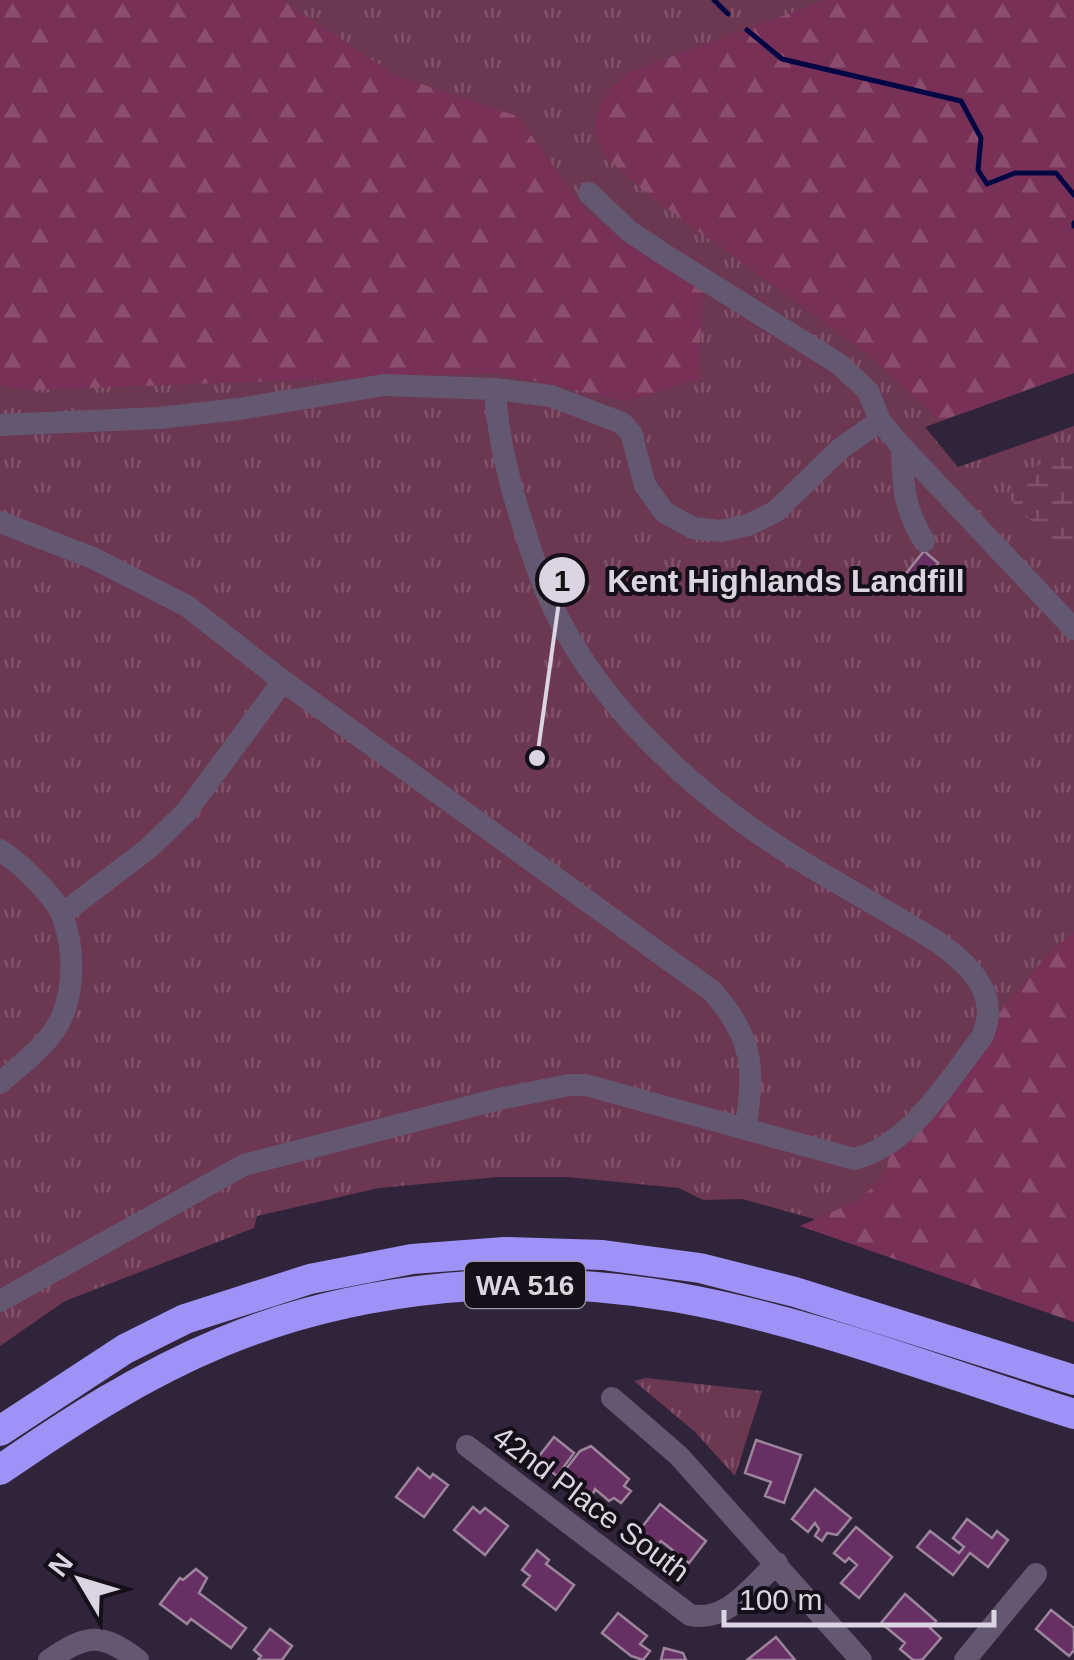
<svg xmlns="http://www.w3.org/2000/svg" width="1074" height="1660" font-family="Helvetica,sans-serif">
	<style>
		.grass { fill: url(#grass-tufts) }
		.forest { fill: url(#forest-firs) }
		.wetland { fill: url(#wetland-marsh) }
		.lines { fill: none; stroke-linecap: round; stroke-linejoin: round }
		.stream { stroke: #030845; stroke-width: 5 }
		.building { fill: #682f65; stroke: #9d869b; stroke-width: 2.5 }
		.minor { stroke: #645870; stroke-width: 22 }
		.highway { stroke: #9e92f6; stroke-width: 30 }
		.labels { text-anchor: middle; stroke-width: 8; stroke-linejoin: round; paint-order: stroke }
		.shield { fill: #140f19; stroke: #9f99a6; stroke-width: 2.5 }
		.shield-label { font-size: 28px; font-weight: bold; fill: #dbd4e2 }
		.street-label { font-size: 30px; fill: #dbd4e2; stroke: #140f19 }
		.leader { fill: none; stroke: #dbd4e2; stroke-width: 4 }
		.callout-dot { fill: #dbd4e2; stroke: #140f19; stroke-width: 4 }
		.mark-label { font-size: 30px; text-anchor: middle; font-weight: bold; fill: #111 }
		.callout-label { font-size: 32px; text-anchor: middle; font-weight: bold; fill: #dbd4e2; stroke: #140f19; stroke-width: 8; stroke-linejoin: round; paint-order: stroke }
	</style>
	<defs>
		<pattern id="grass-tufts" width="24" height="20" patternUnits="userSpaceOnUse" patternTransform="scale(2.5)"><rect width="24" height="20" fill="#6b3751"/><path d="M3 7l-1-3M5 7V3M7 7l1-3M15 17l-1-3M17 17v-4M19 17l1-3" fill="none" stroke="#80536a"/></pattern>
		<pattern id="forest-firs" width="22" height="20" patternUnits="userSpaceOnUse" patternTransform="scale(2.5)"><rect width="22" height="20" fill="#783056"/><path d="M5 1l3.5 6h-7zM16 11l3.5 6h-7z" fill="#8b4d6e"/></pattern>
		<pattern id="wetland-marsh" width="20" height="14" patternUnits="userSpaceOnUse" patternTransform="scale(2.5)"><rect width="20" height="14" fill="#6b3751"/><path d="M1 5h8M5 5V1M11 12h8M15 12V8" fill="none" stroke="#80536a"/></pattern>
	</defs>
	<rect width="100%" height="100%" fill="#2f2439"/>
	<path class="grass" d="M0,0h1074v373l-149,54 33,40 116,-41v826l-238,-27 -94,-26 -39,1 -24,-12 -112,-11h-69l-119,11 -122,28 -3,12 -189,73 -65,45z
		M646,1378l116,13 -27,85 -41,-45 -60,-50z"/>
	<path class="forest" d="M0,0h282l113,75 122,41 71,97 115,79 -5,87 -71,22 -130,-28 -467,17 -30,-5z
		M826,0h248v373l-134,48 -71,-66 -219,-159 -46,-41 -10,-28 4,-20 13,-19 19,-16z
		M1074,932v390l-274,-96 59,-26 27,-27 5,-28 157,-191z"/>
	<path class="wetland" d="M1074,444v120l-66,-67 22,-27z"/>
	<g class="lines">
		<path class="stream" d="M714,0l14,14
			M747,30l35,29 179,42 20,37 -3,32 9,14 28,-11h41l18,22
			M1074,223v3"/>
	</g>
	<path class="building" d="M924,551l14,12 -21,26 -14,-12z
		M554,1437l20,16 -17,23 -21,-16z
		M756,1440l45,15 -17,48 -19,-7 6,-14 -26,-9z
		M591,1446l38,33 -5,7 7,5 -10,12 -7,-5 -5,3 -14,-12 -5,12 -10,8 1,-13 -22,-18 21,-27z
		M418,1468l12,10 3,-4 15,11 -24,32 -28,-20z
		M815,1489l36,29 -14,17 -10,-2 -5,8 -7,-5 4,-7 -4,-6 -7,9 -16,-13z
		M660,1504l46,37 -17,22 -28,-22 -8,10 -18,-15z
		M473,1507l7,6 5,-5 23,18 -23,29 -31,-25z
		M967,1519l25,19 5,-7 11,9 -20,27 -18,-14 -17,22 -36,-28 13,-16 29,22 5,-6 -11,-9z
		M856,1527l36,30 -33,41 -18,-15 16,-18 -8,-7 -4,4 -11,-9z
		M537,1550l12,10 -3,4 28,21 -18,25 -33,-25 7,-9 -8,-6z
		M196,1569l11,9 -8,15 47,35 -15,20 -40,-29 -4,5 -27,-20 20,-26 3,2z
		M905,1594l31,27 -6,7 11,10 -19,22h-9l-13,-11 5,-6 -24,-20z
		M1051,1610l23,18v22l-5,6 -33,-27z
		M618,1613l29,23 -7,8 10,7 -7,9 -12,-4 -29,-23z
		M270,1629l22,17 -10,14h-24l3,-4 -7,-6z
		M776,1637l19,23h-48z
		M664,1648l19,5 3,7h-25z"/>
	<g class="lines">
		<path class="minor" d="M589,193l40,38 36,24 174,109 29,27 12,30 22,26c1,40 1,59 22,94
			M0,425l159,-7 80,-9 145,-24 111,4 56,7 71,27 9,10 14,52 19,27 29,16 28,3 27,-6 27,-13 65,-63 40,-28
			M902,447l172,182
			M0,522l93,36 94,48 96,75 429,310c41,45 44,80 33,138
			M0,850c20,13 55,46 63,67 13,37 12,87 -12,118 -14,18 -34,33 -51,48
			M62,914l87,-66 37,-36 97,-131
			M0,1301l244,-136 255,-66 70,-14h17l268,74c57,-14 94,-78 128,-122 19,-41 -11,-71 -43,-94 -68,-43 -143,-80 -207,-129 -70,-53 -140,-125 -178,-205 -15,-30 -24,-62 -34,-93 -13,-42 -23,-83 -25,-127
			M612,1398l67,58 182,204
			M467,1446l223,169c37,8 62,-29 87,-52
			M49,1660c38,-26 52,-28 89,0
			M965,1660l71,-86"/>
		<path class="highway" d="M0,1431l125,-82 60,-30 125,-40 102,-20 93,-7 98,3 97,13 95,24 279,88
			M0,1470c71,-49 142,-95 222,-128 139,-58 306,-71 453,-45 136,24 268,76 399,117"/>
	</g>
	<g class="labels">
		<rect class="shield" x="465" y="1262" width="120" height="46" rx="8"/>
		<g class="shield-label">
			<text x="525" y="1295">WA 516</text>
		</g>
		<g class="street-label">
			<text transform="translate(591 1504) rotate(37)" y="10">42nd Place South</text>
		</g>
	</g>
	<path class="leader" d="M537 758L562 580"/>
	<g class="callout-dot">
		<circle cx="537" cy="758" r="10"/>
		<circle cx="562" cy="580" r="25"/>
	</g>
	<g class="mark-label">
		<text x="562" y="591">1</text>
	</g>
	<g class="callout-label">
		<text x="786" y="592">Kent Highlands Landfill</text>
	</g>
	<g transform="translate(80 1580) rotate(308)" stroke="#140f19" stroke-width="8" paint-order="stroke">
	<path d="M0-8L18 38L0 25L-18 38Z" fill="#dbd4e2"/>
	<text y="-15" font-size="28" font-weight="bold" text-anchor="middle" fill="#dbd4e2">N</text>
	</g>
	<path d="M724 1610v15h270v-15" fill="none" stroke="#dbd4e2" stroke-width="5"/>
	<text x="739" y="1610" font-size="30" fill="#dbd4e2" stroke="#140f19" stroke-width="8" paint-order="stroke">100 m</text>
</svg>
